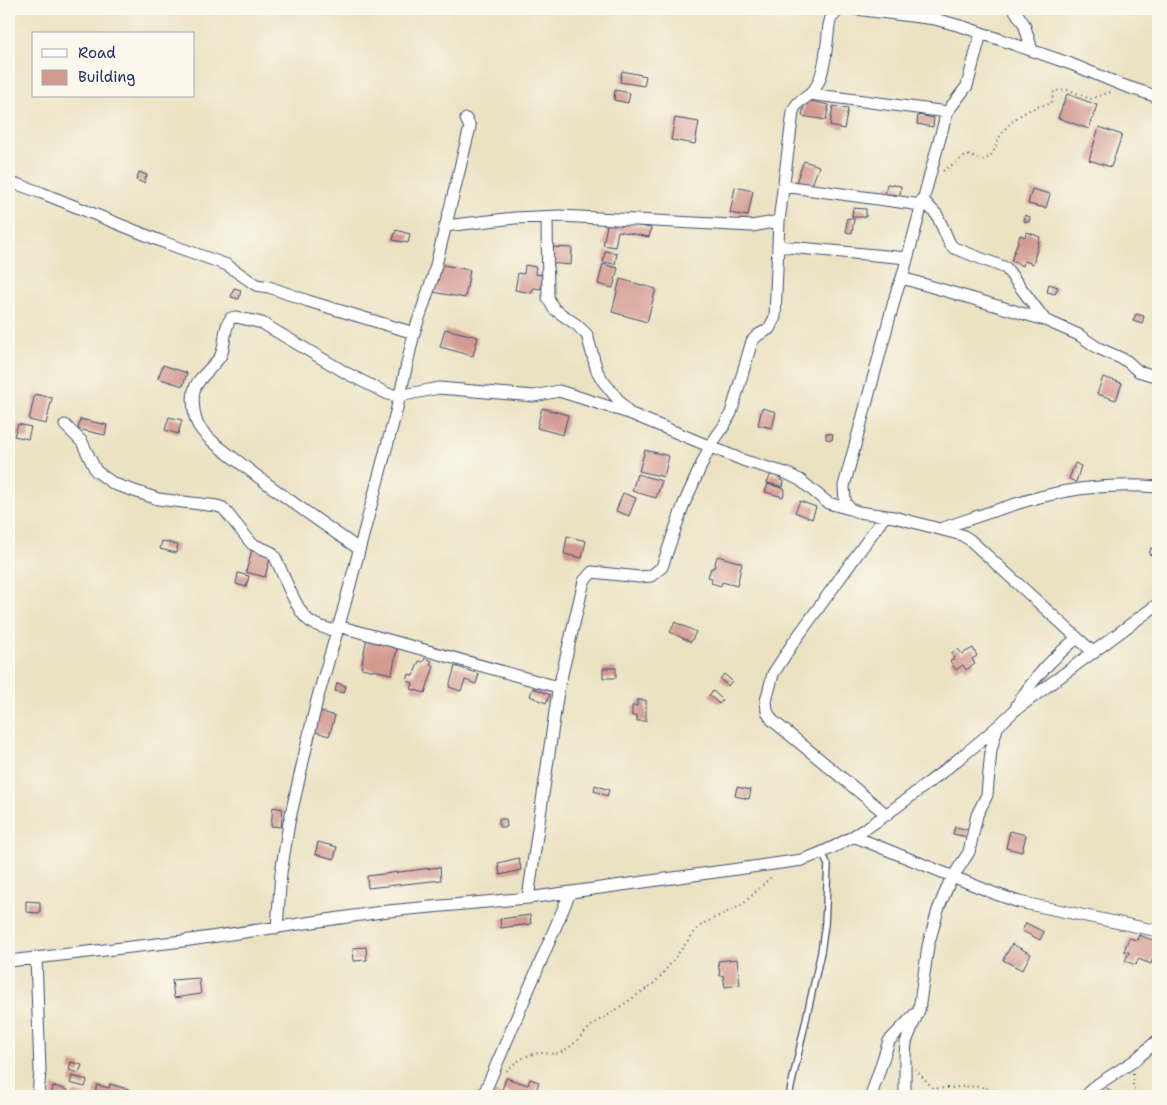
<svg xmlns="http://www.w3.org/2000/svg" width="1167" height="1105" font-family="'Shantell Sans',sans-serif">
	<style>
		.building { fill: #d39a91 }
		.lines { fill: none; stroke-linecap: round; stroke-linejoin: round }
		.service-casing { stroke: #3a4a6d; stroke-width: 8 }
		.minor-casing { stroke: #3a4a6d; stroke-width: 13 }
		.path { stroke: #3a4a6d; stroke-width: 2; stroke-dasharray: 1 4; stroke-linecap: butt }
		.service { stroke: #fff; stroke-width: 5.5 }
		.minor { stroke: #fff; stroke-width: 11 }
	</style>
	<rect width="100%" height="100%" fill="#fbf7ec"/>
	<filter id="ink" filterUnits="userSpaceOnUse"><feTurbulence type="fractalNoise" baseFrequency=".02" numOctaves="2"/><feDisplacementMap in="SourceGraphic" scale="10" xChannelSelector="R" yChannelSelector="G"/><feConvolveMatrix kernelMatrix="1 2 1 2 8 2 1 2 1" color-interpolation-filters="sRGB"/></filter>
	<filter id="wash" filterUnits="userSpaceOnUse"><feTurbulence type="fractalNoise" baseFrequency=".0096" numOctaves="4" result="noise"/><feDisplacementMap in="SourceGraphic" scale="20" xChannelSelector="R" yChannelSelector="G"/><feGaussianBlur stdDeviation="1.12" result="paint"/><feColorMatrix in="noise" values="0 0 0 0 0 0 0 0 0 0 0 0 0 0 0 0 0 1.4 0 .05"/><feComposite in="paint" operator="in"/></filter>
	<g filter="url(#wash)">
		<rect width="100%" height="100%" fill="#ebe2c2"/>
		<g id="blocks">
			<path class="building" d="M622,71l24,5 -2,10 -24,-4z
				M615,90l15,3 -2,10 -14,-3z
				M1067,94l30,11 -8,24 -31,-11z
				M805,100l24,5 -3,15 -24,-4z
				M833,106l15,3 -4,20 -14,-3z
				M918,115l16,3 -1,9 -16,-3z
				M675,118l24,4 -4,22 -24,-4z
				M1099,127l23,8 -11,32 -22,-7z
				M804,161l15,5 -8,22 -15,-6z
				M139,172l8,3 -3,8 -8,-3z
				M887,184l14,2 -1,9 -15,-1z
				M735,187l18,4 -5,25 -18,-3z
				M1032,189l18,5 -4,14 -18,-4z
				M853,208l13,1v8h-14z
				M1025,215l5,2 -1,5 -5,-1z
				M847,218l7,1 -2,14 -6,-1z
				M608,220l43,8 -2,9 -31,-6 -3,16 -12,-2z
				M396,230l14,4 -2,9 -15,-3z
				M1027,232l13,5 -7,27 -9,-3 -1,5 -12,-5 9,-26 5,2z
				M550,247l22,1 -1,17 -22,-2z
				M605,251l12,2 -2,11 -12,-2z
				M438,264l32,6 -5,28 -32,-6z
				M603,264l15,4 -5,20 -15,-4z
				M525,265l11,2 -1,7 8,1 -2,14 -8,-1 -1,5 -17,-3 3,-17 6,1z
				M620,279l36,10 -9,33 -35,-10z
				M1049,284l9,3 -3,7 -8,-2z
				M234,288l7,2 -2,9 -8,-2z
				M1136,314l8,2 -2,8 -9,-3z
				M445,329l33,8 -5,19 -33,-9z
				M163,365l24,8 -4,13 -25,-8z
				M1103,377l19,6 -6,17 -19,-6z
				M35,394l17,4 -6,26 -17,-4z
				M542,408l26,7 -5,20 -26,-7z
				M762,408l14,4 -4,16 -14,-3z
				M169,417l13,3 -4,14 -13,-4z
				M80,419l27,6 -2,10 -27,-6z
				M18,424l13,3 -3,12 -14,-3z
				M826,433l7,1 -1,6 -6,-1z
				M645,450l24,6 -5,21 -25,-6z
				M1075,463l6,3 -5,16 -7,-3z
				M637,474l25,7 -6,17 -24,-7z
				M771,474l10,2 -1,4 4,1 -1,6 -16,-4z
				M768,484l17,5 -2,8 -18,-5z
				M623,493l13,5 -7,18 -13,-5z
				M800,501l16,6 -4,12 -17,-7z
				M567,536l19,5 -4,17 -18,-4z
				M162,541l16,4 -2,8 -16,-4z
				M1151,548l7,3v6l-9,-3z
				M252,549l19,5 -6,23 -19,-5z
				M717,556l25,7 -5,23 -15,-4 -1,4 -10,-3 1,-5 -4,-1 3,-9h3z
				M238,573l11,3 -3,11 -10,-3z
				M675,622l21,10 -5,10 -21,-10z
				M367,637l31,6 -6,31 -31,-6z
				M973,648l4,8 -5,3 3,5 -9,6 -3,-5 -7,5 -6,-9 5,-3 -4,-5 7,-4 4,5z
				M425,658l7,3 -2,3 4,2 -9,27 -14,-4 2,-6 -6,-2 2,-7 4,2 6,-15 4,1z
				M455,666l24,8 -3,10 -11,-4 -4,11 -12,-4z
				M603,668h13v10h-13z
				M724,674l8,7 -4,5 -8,-7z
				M337,683l9,3 -2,7 -9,-2z
				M533,688l17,7 -4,8 -16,-7z
				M713,691l10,9 -4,4 -10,-9z
				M637,700h9v21h-9v-5h-5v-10h5z
				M319,711l16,5 -6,20 -16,-5z
				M595,785l14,5 -2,6 -13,-5z
				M737,787l14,3 -2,9 -14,-3z
				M273,807l10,2 -2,18 -10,-1z
				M499,819h7l1,8h-8z
				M955,827l14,3 -1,7 -15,-3z
				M1010,831l16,4 -4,17 -16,-4z
				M318,842l19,5 -3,12 -19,-5z
				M519,858l2,12 -21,5 -2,-12z
				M440,867l1,13 -73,8 -1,-12z
				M26,901l14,1v11l-14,-1z
				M530,915l1,9 -30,4 -1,-9z
				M1026,923l18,9 -4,8 -18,-9z
				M1139,935l19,7 -7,22 -13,-5 -2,6 -11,-4 4,-9 -5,-1 5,-13 8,2z
				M1012,944l19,10 -9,16 -19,-10z
				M366,947l1,13 -13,1 -1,-13z
				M737,959l3,26 -15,2 -2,-12 -3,1 -2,-15z
				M199,978l2,16 -27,4 -2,-18z
				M71,1062l11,3 -3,8 -10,-3z
				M72,1076l15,4 -2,7 -15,-4z
				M506,1078l22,7 2,-6 9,3 -5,14h-14l-18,-6z
				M110,1084l21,6 -2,6h-35l3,-11 12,3z
				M1103,1085l14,11h-24z
				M53,1086l15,4 -1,6h-16z
				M493,1092l11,4h-12z
				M72,1093l13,2v1h-14z"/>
		</g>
	</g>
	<g filter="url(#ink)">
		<use href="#blocks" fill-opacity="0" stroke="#3a4a6d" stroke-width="1"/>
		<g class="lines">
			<g class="service-casing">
				<path id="service" d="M789,1096l32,-144 4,-28 3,-59 -6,-12"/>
			</g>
			<g class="minor-casing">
				<path id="minor" d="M856,9l79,10 29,8 107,37 51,21 36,12
					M1014,9l10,15 8,26
					M981,33l-14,53 -20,26 -45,166 -5,12 -53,196 1,16 5,7 8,3 36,5 68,18 8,5 124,113
					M810,94l137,18
					M9,184l11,1 22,8 121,49 64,23 29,20 13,2 39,14 106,32
					M784,186l137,19
					M922,199l15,16 13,29 4,4 52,20 39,52
					M547,217l1,81 6,11 23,16 10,10 10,36 6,10 26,32
					M445,226l70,-8 44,-2 193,10 27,-5
					M778,246l129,12
					M902,278l143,42 34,15 19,13 29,13 11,10 20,6
					M65,425l17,17 14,29 18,13 44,15 59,7 6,2 29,36 19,8 4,5c8,16 22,57 36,65 7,5 17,7 26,9
					M885,516l-92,127 -20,31 -7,27 1,10 5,9 115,95
					M940,529c33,-11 66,-23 100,-32 37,-10 80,-13 118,-10
					M359,549c-39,-27 -78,-54 -115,-83 -15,-12 -35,-24 -46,-41 -4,-8 -6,-25 -4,-34 3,-14 20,-23 27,-36 5,-11 2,-27 10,-37l5,-1 26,6 86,51 40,20 11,2 40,-8 95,8 25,-5 70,22 116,48 41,12 14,7 28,23 22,6
					M338,626l220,61
					M1017,705c17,-28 35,-46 60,-67
					M853,836l143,58 23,8 139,29
					M528,898l30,-207 26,-110 8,-9 47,5 12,-1 11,-9 21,-61 27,-60 14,-20 7,-13 21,-72 6,-6 11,-6 6,-12 4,-96 14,-109c4,-14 14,-12 21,-22 11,-14 13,-48 15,-65l2,-7 9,-9
					M277,928l4,-55 8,-50 28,-123 26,-89 54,-203 17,-75 19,-56 37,-150 -4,-8
					M36,957l4,114 -2,25
					M9,961l174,-20 205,-30 140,-13 274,-38c52,-17 96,-54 139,-87 25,-20 50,-39 73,-62l144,-107
					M483,1096l87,-203
					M871,1096l18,-55 27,-28
					M905,1096v-40l1,-14 13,-32 9,-64 10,-36 11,-27 20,-31 8,-37 10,-20 4,-45 6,-22
					M1087,1096l5,-8 42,-27 24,-21"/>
			</g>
			<path class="path" d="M943,171l24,-16 15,5c14,-3 13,-17 20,-27 10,-15 31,-28 49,-29l3,-13 15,-1 21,9 21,-7
				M915,1069l18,19c28,2 41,-8 68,6
				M507,1071c8,-10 23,-19 37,-18 5,0 10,2 15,0 20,-8 28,-29 45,-35l49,-34 8,-8 35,-46 8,-7 38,-18 30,-29
				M1133,1074v14l3,8"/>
			<use href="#service" class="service"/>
			<use href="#minor" class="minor"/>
		</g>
	</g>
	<rect width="1167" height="1105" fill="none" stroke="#fbf7ec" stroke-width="30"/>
	<rect x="32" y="32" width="162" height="65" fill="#fbf7ec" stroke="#a1a7b3"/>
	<rect x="42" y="49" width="25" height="8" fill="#ffffff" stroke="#a1a7b3"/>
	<text x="78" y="58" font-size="15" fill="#1b2f5e">Road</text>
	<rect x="42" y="70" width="25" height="15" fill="#d39a91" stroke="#a1a7b3"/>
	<text x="78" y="82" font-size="15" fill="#1b2f5e">Building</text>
</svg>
